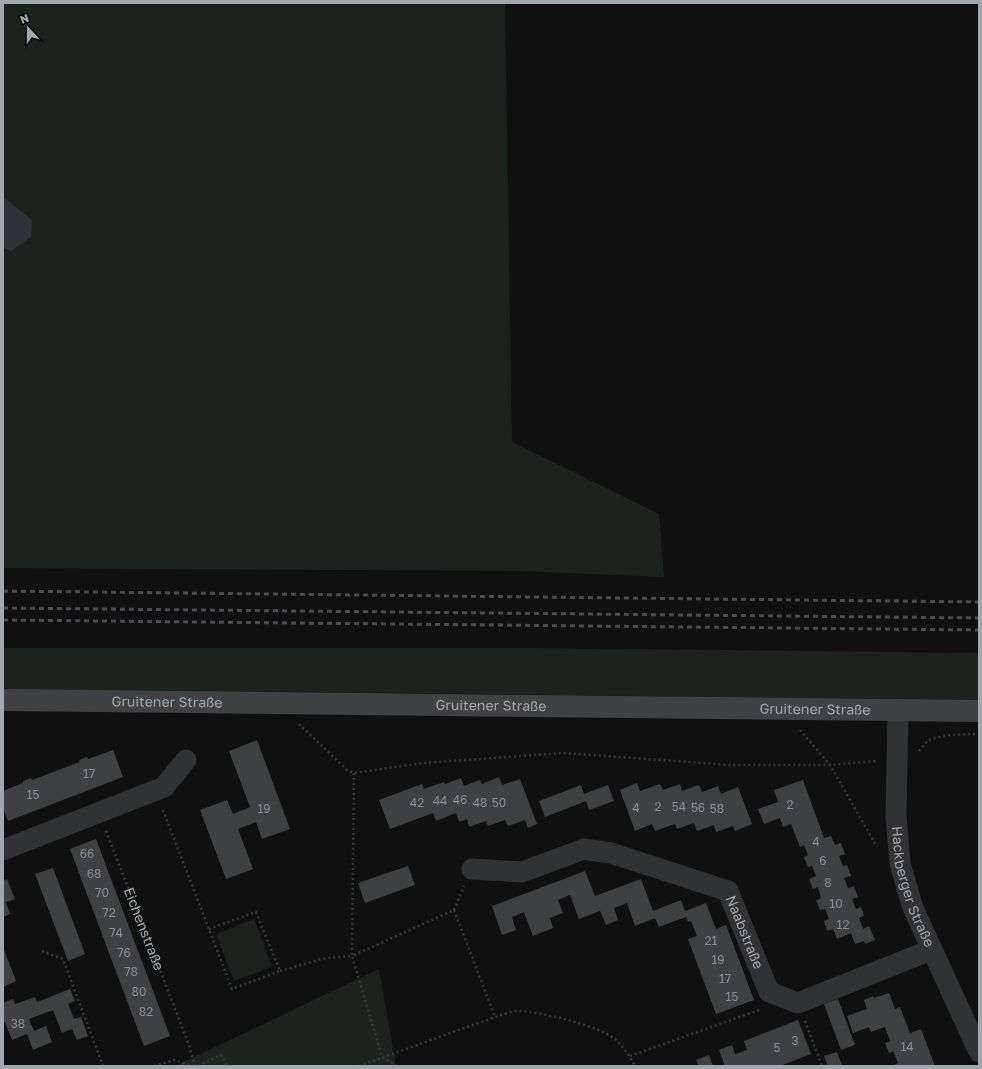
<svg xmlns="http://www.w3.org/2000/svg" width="982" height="1069" font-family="'Golos Text',sans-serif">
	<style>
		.green { fill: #1c231d }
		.water { fill: #2b3338 }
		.building { fill: #3f4044 }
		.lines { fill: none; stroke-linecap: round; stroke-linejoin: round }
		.path { stroke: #37393c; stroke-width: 2.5; stroke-dasharray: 2 3; stroke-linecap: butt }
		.minor { stroke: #313235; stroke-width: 21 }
		.secondary { stroke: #3f4145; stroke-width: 22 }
		.rail { stroke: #4a4c50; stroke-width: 3; stroke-dasharray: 5 4; stroke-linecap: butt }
		.labels { text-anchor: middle; stroke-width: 3; stroke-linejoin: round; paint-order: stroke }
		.number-label { font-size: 12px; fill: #898e95 }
		.street-label { font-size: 14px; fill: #a2a8b0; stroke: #0b0b0c }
	</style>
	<rect width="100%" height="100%" fill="#101011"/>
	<path class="green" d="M3,3h502l7,439 147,72 5,63 -145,-6 -516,-3z
		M3,648h527l449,5v47l-663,-8 -313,-2z
		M254,919l18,48 -38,14 -18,-47z
		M379,969l17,97h-221z"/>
	<path class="water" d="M3,197l29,23 -1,17 -20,14 -8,-4z"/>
	<path class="building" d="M257,740l33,89 -28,10 -6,-17 -18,7 15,40 -27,10 -26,-69 27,-10 6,14 17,-7 -21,-56z
		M113,750l10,27 -115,44 -5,-13v-17l20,-8v-2l8,-3 1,2 48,-18 -1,-2 8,-3 1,2z
		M499,777l3,8 18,-6 17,45 -9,4 -3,-8 -17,6 -3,-6 -17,6 -2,-5 -17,6 -2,-8 -8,3 -3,-9 -20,8 -3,-8 -43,16 -11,-29 43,-16 2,5 20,-7 1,2 16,-6 3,8 16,-6 2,4z
		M803,780l21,58 7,-2 4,9 6,-2 4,11 -6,2 4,10 4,-1 4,11 -7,2 4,10 6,-2 4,11 -6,2 4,10 5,-2 3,9 -5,2 4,11 6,-3 6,14 -10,4 -1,-3 -9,3 -4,-11 -14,6 -4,-10 -6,2 -3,-10 5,-2 -4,-10 -5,1 -4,-10 5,-2 -3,-11 -5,2 -4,-10 7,-3 -4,-10 -4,1 -4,-10 4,-2 -4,-10 -4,2 -9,-23 -8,3 -3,-9 -16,6 -6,-15 20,-7 -4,-12z
		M637,783l3,8 20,-7 3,6 17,-6 2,7 17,-6 3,7 16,-6 3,8 17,-7 14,37 -17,7 -2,-5 -17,6 -2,-7 -17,6 -3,-8 -17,6 -2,-5 -20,7 -3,-7 -17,7 -15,-41z
		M581,785l3,9 24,-9 6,16 -25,9 -3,-9 -41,16 -6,-16z
		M96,839l74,197 -26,10 -74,-197z
		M408,866l7,19 -50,18 -7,-20z
		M53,868l32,86 -17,7 -33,-87z
		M585,871l10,25 46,-17 12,32 28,-11 4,11 21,-8 10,26 10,-4 28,75 -38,14 -28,-75 9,-3 -6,-15 -3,1 -2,-5 -27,10 -4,-9 -20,8 -8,-23 -13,5 4,12 -12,5 -6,-14 -21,8 -9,-24 -12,5 5,13 -13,5 3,10 -20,8 -9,-24 -12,5 4,13 -14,5 -10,-29z
		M7,879l8,20 -9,3 4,12 -7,3v-36z
		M3,947l13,34 -13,6z
		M70,989l5,12 -7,3 6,15 7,-2 7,19 -11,4 -5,-11 -10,4 -9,-23 -24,9 5,12 12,-5 6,16 -19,8 -6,-16 -15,6 -7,-18h-2v-19l10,-4 2,5 20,-7 2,5z
		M889,993l6,16 5,-2 10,26 11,-4 14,37h-43l6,-3 -5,-12 -4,2 -4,-10 5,-2 -5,-14 -14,5 -2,-5 -16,6 -6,-17 20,-7 -3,-9 9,-4 1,2z
		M838,999l17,46 -14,5 -17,-46z
		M798,1020l13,34 -31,12h-55l-6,-16 13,-5 3,9 12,-4 -3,-9z
		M837,1052l5,13 -14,1 -4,-10z
		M709,1055l4,11h-14l-3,-6z"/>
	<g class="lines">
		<g class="path">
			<path d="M299,724l48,46 7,3 69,-10 140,-10 167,12h100l47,-4"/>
			<path d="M800,730l30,35 47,82"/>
			<path d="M919,751l9,-11 20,-5 31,-1"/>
			<path d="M163,810l69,179 48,-18 -24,-59 -47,17"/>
			<path id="s1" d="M106,831l83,214 6,21"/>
			<path d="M454,910l10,-24"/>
			<path d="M42,951l21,8 40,107"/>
			<path d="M280,971l46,-13 26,-2 2,-183"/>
			<path d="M805,1021l17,45"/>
			<path d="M630,1056l129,-46"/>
			<path d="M154,1066l20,-6 18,6"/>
			<path d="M198,1066l23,-11 6,11"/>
			<path d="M359,1066l136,-49c7,-2 16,-6 24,-6 22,1 78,14 96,28 8,7 15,18 20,27"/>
			<path d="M397,1066l-15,-9 -30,-101 102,-46 41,107"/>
		</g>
		<g class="minor">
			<path id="s2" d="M898,710l-2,106 4,48 13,44 66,144"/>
			<path d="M3,850l161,-63 22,-27"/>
			<path id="s3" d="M472,869l50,3 62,-23 27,4 117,38 41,101 29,11 133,-53"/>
		</g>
		<path class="secondary" id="s4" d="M3,700l976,11"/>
		<path class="rail" d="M3,591l976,11
			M3,608l976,10
			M3,620l976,10"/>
	</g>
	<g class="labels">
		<g class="number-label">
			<text x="89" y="778">17</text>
			<text x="33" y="799">15</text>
			<text x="460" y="804">46</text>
			<text x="440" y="805">44</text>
			<text x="417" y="807">42</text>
			<text x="480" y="807">48</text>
			<text x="499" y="807">50</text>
			<text x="790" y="809">2</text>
			<text x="658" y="811">2</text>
			<text x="679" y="811">54</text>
			<text x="636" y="812">4</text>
			<text x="698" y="812">56</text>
			<text x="264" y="813">19</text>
			<text x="717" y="813">58</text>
			<text x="816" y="846">4</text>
			<text x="87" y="858">66</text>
			<text x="823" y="865">6</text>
			<text x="94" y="878">68</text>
			<text x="828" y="887">8</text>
			<text x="102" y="897">70</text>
			<text x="836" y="908">10</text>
			<text x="109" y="917">72</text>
			<text x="843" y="929">12</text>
			<text x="116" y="937">74</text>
			<text x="711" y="945">21</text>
			<text x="124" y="957">76</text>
			<text x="718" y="964">19</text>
			<text x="131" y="976">78</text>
			<text x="725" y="983">17</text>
			<text x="139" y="996">80</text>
			<text x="732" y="1001">15</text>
			<text x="146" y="1016">82</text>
			<text x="18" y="1028">38</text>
			<text x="795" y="1045">3</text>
			<text x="907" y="1051">14</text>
			<text x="777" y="1052">5</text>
		</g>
		<g class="street-label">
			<text dy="5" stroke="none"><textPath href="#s4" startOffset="164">Gruitener Straße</textPath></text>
			<text dy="5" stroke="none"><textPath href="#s4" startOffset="488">Gruitener Straße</textPath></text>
			<text dy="5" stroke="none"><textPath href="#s4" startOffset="812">Gruitener Straße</textPath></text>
			<text dy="5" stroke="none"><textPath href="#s2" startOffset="179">Hackberger Straße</textPath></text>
			<text dy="5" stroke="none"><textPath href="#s1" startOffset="105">Eichenstraße</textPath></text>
			<text dy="5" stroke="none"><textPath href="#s3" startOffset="311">Naabstraße</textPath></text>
		</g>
	</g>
	<rect width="982" height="1069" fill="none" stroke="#a2a8b0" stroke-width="8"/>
	<g transform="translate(28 28) rotate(339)" stroke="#0b0b0c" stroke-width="3" paint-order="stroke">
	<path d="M0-3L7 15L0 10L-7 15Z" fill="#a2a8b0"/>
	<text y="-6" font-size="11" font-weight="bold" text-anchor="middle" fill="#a2a8b0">N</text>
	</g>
</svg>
